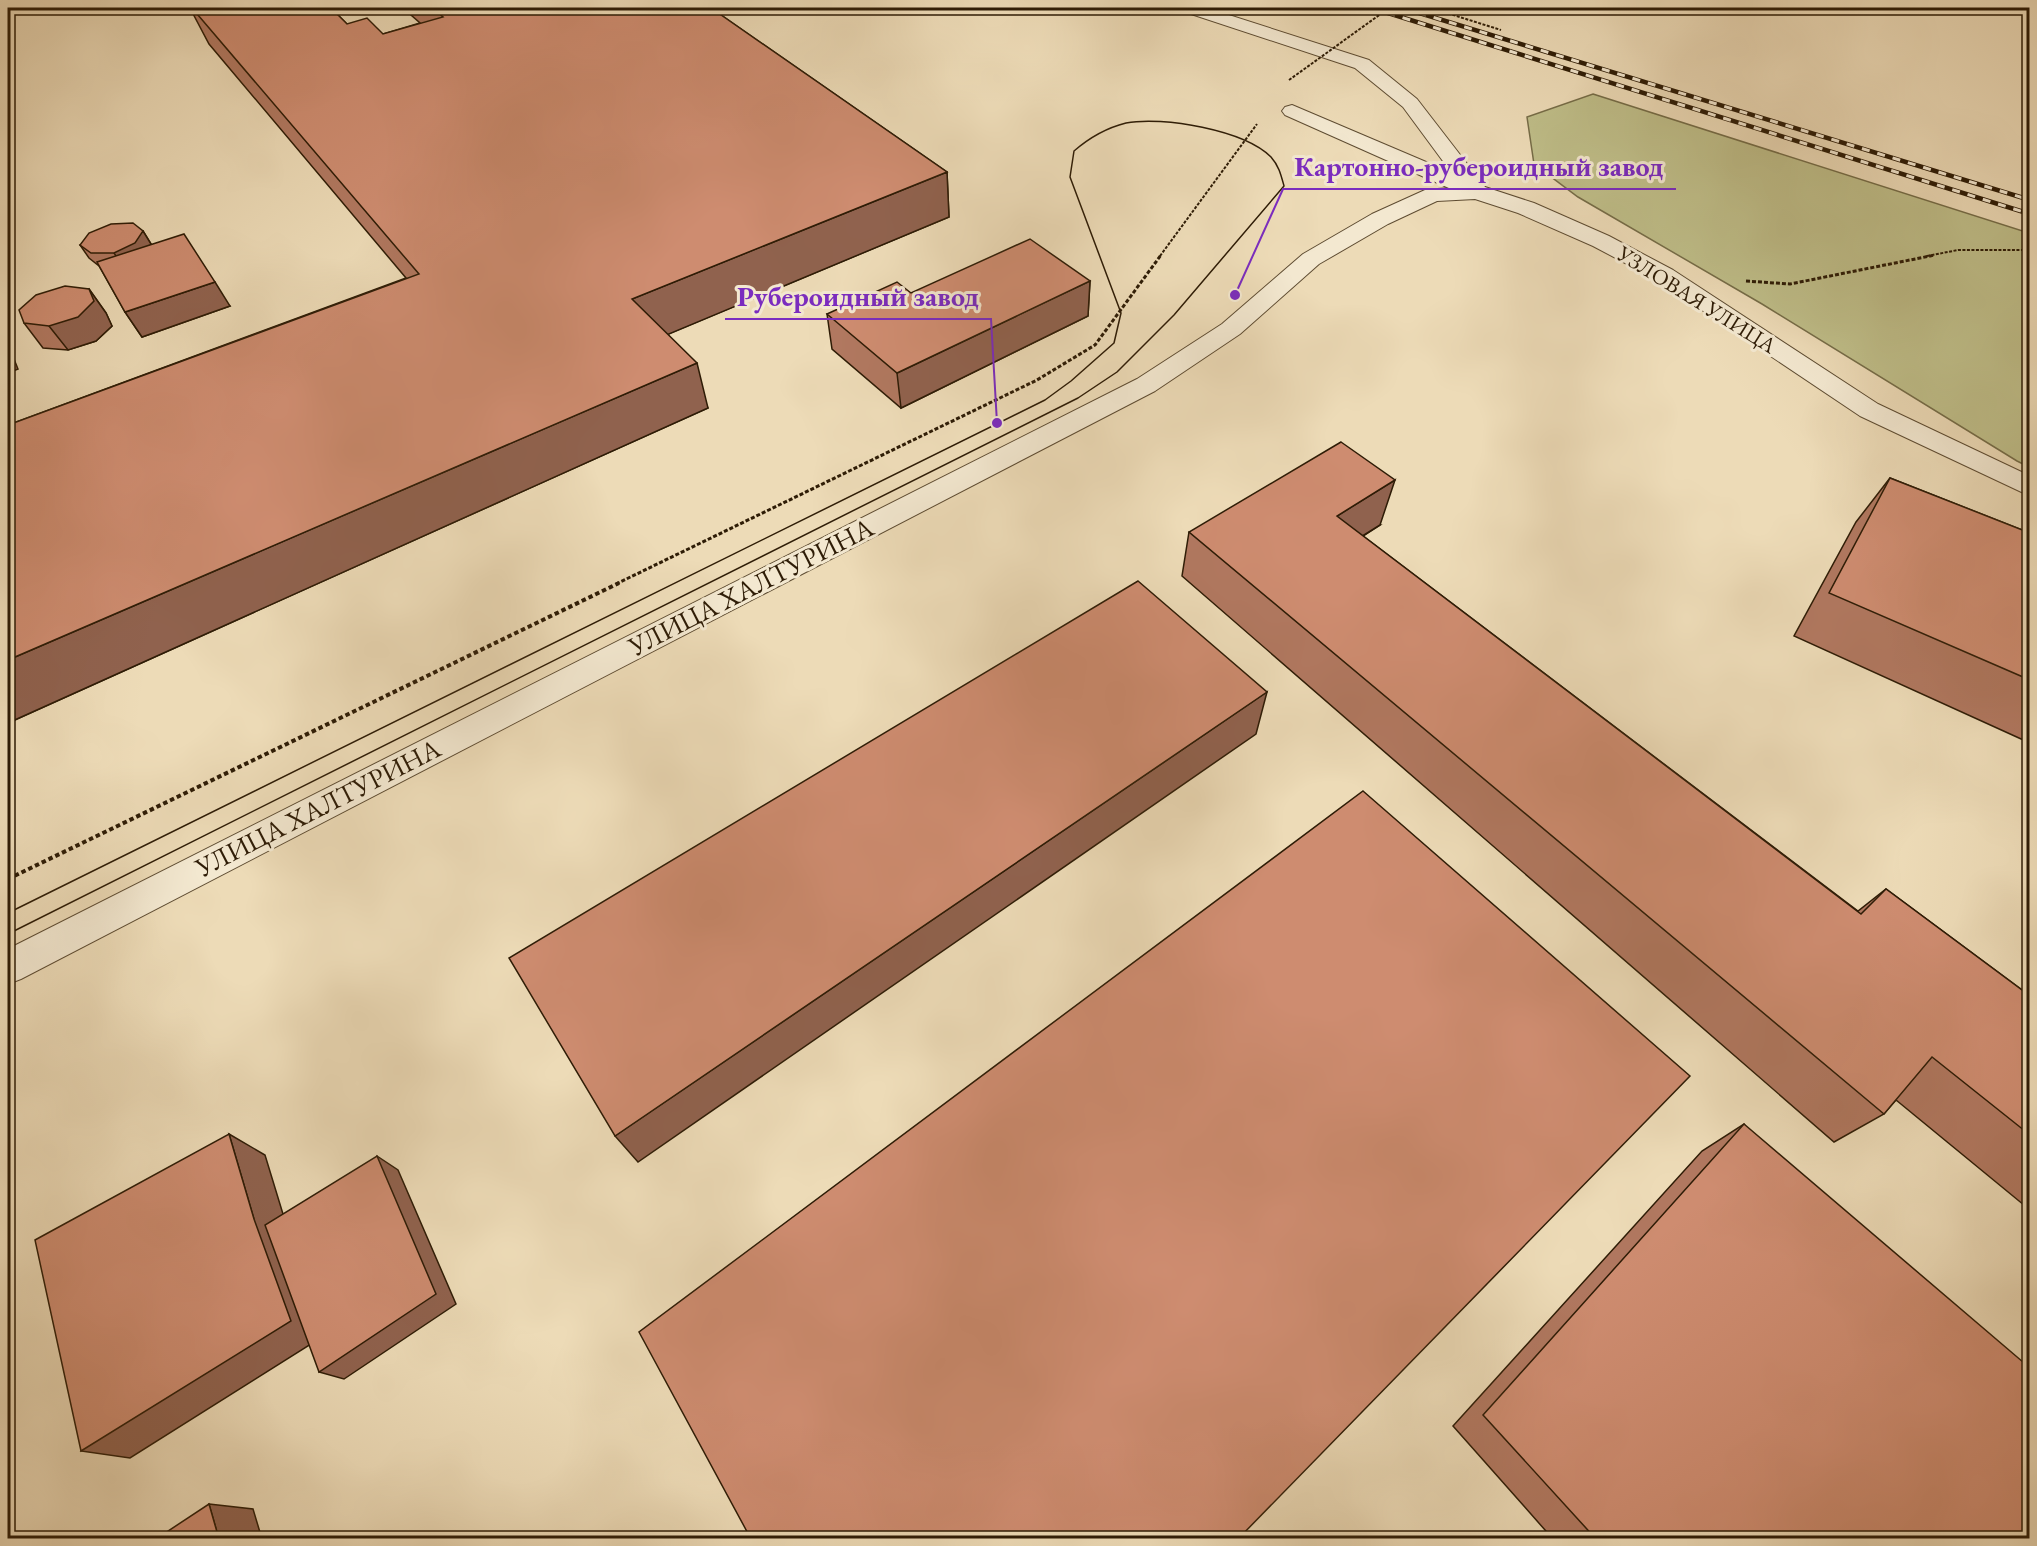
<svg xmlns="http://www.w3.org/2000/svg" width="2037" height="1546" font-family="'EB Garamond',serif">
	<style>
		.green { fill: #bfbe89; stroke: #766d48; stroke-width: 1.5 }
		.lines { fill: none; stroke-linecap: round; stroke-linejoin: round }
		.service-casing { stroke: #5e4c32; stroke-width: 2 }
		.tertiary-casing { stroke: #5e4c32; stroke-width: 2 }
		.path-far2 { stroke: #2e1c06; stroke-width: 2; stroke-dasharray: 3 1.5; stroke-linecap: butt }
		.path-far1 { stroke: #2e1c06; stroke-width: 3; stroke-dasharray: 4 2; stroke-linecap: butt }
		.path { stroke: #2e1c06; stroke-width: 4; stroke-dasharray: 4.5 3; stroke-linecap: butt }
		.service { fill: #f3e8d0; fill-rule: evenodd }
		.tertiary { fill: #f3e8d0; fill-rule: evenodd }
		.tram { stroke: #2e1c06; stroke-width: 1.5 }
		.rail-casing { stroke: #2e1c06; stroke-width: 4.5 }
		.rail { stroke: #f3e8d0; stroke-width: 3; stroke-dasharray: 8; stroke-linecap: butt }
		.path-bridge { stroke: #2e1c06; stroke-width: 2; stroke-dasharray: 3 1.5; stroke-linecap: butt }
		.wall { fill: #b17860; stroke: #2e1c06; stroke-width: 1.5 }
		.shaded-wall { fill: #90624e; stroke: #2e1c06; stroke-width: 1.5 }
		.building { fill: #ce8c70; stroke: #2e1c06; stroke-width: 1.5 }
		.labels { text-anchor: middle; stroke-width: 6; stroke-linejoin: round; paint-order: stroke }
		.far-street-label { font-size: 22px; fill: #2e1c06; stroke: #f3e8d0 }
		.street-label { font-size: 27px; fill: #2e1c06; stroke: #f3e8d0 }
		.leader { fill: none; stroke: #7b2cbf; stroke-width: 2 }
		.callout-dot { fill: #7b2cbf; stroke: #f3e8d0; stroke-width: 2 }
		.callout-label { font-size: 28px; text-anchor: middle; font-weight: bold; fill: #7b2cbf; stroke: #f3e8d0; stroke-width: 6; stroke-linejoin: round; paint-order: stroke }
	</style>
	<rect width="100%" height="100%" fill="#eddbb7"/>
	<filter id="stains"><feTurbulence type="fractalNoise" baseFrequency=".00333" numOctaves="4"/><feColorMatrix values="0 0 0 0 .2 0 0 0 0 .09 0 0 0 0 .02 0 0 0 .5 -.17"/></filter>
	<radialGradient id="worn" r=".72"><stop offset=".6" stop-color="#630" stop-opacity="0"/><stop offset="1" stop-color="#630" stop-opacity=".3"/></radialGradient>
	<path class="green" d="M1593,94l436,139v234l-12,-6 -255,-157 -184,-107 -44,-33 -7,-47z"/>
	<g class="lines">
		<g class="service-casing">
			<path id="service" d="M1292,105l193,82 3,5 -3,5 -8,1 -8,-1 -184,-82 -3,-4 3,-4z"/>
		</g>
		<g class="tertiary-casing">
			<path id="tertiary" d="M1182,8h25l162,52 48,39 68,88 49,16 75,33 64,34 205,134 152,72v20l-170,-80 -203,-136 -64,-34 -75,-33 -43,-14 -38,2 -49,23 -69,40 -79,70 -85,57 -1134,588 -13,5v-35l1129,-570 85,-55 81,-70 69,-40 53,-24 37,-3 -59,-80 -48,-39 -170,-56z"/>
		</g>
		<path class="path-far2" d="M1431,8l70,22
			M1160,256l97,-132
			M1927,256l31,-6h72"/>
		<path class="path-far1" d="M1746,281l44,3 145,-29
			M616,584l421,-204 58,-35 66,-90"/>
		<path class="path" d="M8,879l611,-296"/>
		<use href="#service" class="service"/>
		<use href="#tertiary" class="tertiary"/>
		<path class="tram" d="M8,913l1037,-513 26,-19 43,-38 7,-30 -51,-136 4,-26c15,-13 32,-23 52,-28 37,-7 118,7 145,34 8,9 10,18 13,29l-110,129 -57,57 -39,26 -1070,536"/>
		<g class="rail-casing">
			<path id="rail" d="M1372,8l658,206
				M1403,8l627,192"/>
		</g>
		<use href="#rail" class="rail"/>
		<path class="path-bridge" d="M1289,80l100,-72"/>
	</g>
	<path class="wall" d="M190,8h141l16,16 36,10 37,-11 -17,-15h308l236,164 2,45 -281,117 40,74 -700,315v-298l398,-147 -197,-234z
		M143,231l8,13 79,62 -88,31 -17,-25 -26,-46 -10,-8 -9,-13z
		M1090,281l-2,35 -187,92 -69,-59 -5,-35z
		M89,289l17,24 6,13 -16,15 -28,9 -25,-2 -19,-25z
		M1890,478l140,55v210l-236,-107 62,-114z
		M1380,525l-17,11 495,375 28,-22 144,107v214l-134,-110 -12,14 -50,28 -652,-566 7,-44z
		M1744,1124l286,415h-477l-100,-113 249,-275z"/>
	<path class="shaded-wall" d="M947,172l2,45 -304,127 -13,-45z
		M143,231l8,13 -7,12 -22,9 -8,-12z
		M1090,281l-2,35 -187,92 -4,-35z
		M215,282l15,24 -88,31 -17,-25z
		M89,289l17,24 6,13 -16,15 -28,9 -19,-24z
		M8,344l10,25 -10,4z
		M697,363l11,45 -700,315v-63z
		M1395,480l-15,45 -56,35 13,-44z
		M1267,692l-11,42 -618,428 -23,-26z
		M229,1134l36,21 25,82 37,97 -197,124 -49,-7 173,-232z
		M377,1156l21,14 58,134 -112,75 -25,-7z
		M209,1504l44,5 9,30h-43z"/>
	<path class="building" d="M192,8h139l16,16 20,-6 16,16 60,-17 -10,-9h278l236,164 -315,127 65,64 -689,297v-235l411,-151z
		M133,223l10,8 -8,12 -21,10h-23l-11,-8 9,-12 22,-9z
		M184,234l31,48 -90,30 -28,-50z
		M1030,239l60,42 -193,92 -70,-59 70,-32 14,11z
		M65,286l24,3 5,12 -16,16 -29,9 -25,-3 -5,-13 17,-15z
		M1341,442l54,38 -58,36 524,398 25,-25 144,107v139l-98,-78 -48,57 -695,-582z
		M1890,478l140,55v147l-201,-87z
		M1138,581l129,111 -652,444 -106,-178z
		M1363,791l327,285 -452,463h-487l-112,-207z
		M1744,1124l286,244v171h-434l-113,-124z
		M229,1134l25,85 37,102 -210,130 -46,-211z
		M377,1156l59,138 -117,78 -54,-147z
		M209,1504l10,35h-63z"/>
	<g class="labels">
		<g class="far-street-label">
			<text transform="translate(1697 299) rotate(32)" y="8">УЗЛОВАЯ УЛИЦА</text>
		</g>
		<g class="street-label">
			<text transform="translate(751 587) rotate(-27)" y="9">УЛИЦА ХАЛТУРИНА</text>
			<text transform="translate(318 808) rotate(-27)" y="9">УЛИЦА ХАЛТУРИНА</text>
		</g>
	</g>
	<path class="leader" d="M1235 295L1283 189H1676M997 423L991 319H725"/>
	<g class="callout-dot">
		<circle cx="1235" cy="295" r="6"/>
		<circle cx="997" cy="423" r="6"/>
	</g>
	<g class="callout-label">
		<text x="1479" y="176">Картонно-рубероидный завод</text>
		<text x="858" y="306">Рубероидный завод</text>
	</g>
	<rect width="2037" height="1546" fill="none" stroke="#eddbb7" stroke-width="30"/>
	<rect x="9" y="9" width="2019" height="1528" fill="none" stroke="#2e1c06" stroke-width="3"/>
	<rect x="15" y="15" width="2007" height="1516" fill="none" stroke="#2e1c06" stroke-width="1.5"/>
	<rect width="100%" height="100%" filter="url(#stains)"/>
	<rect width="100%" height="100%" fill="url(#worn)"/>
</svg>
